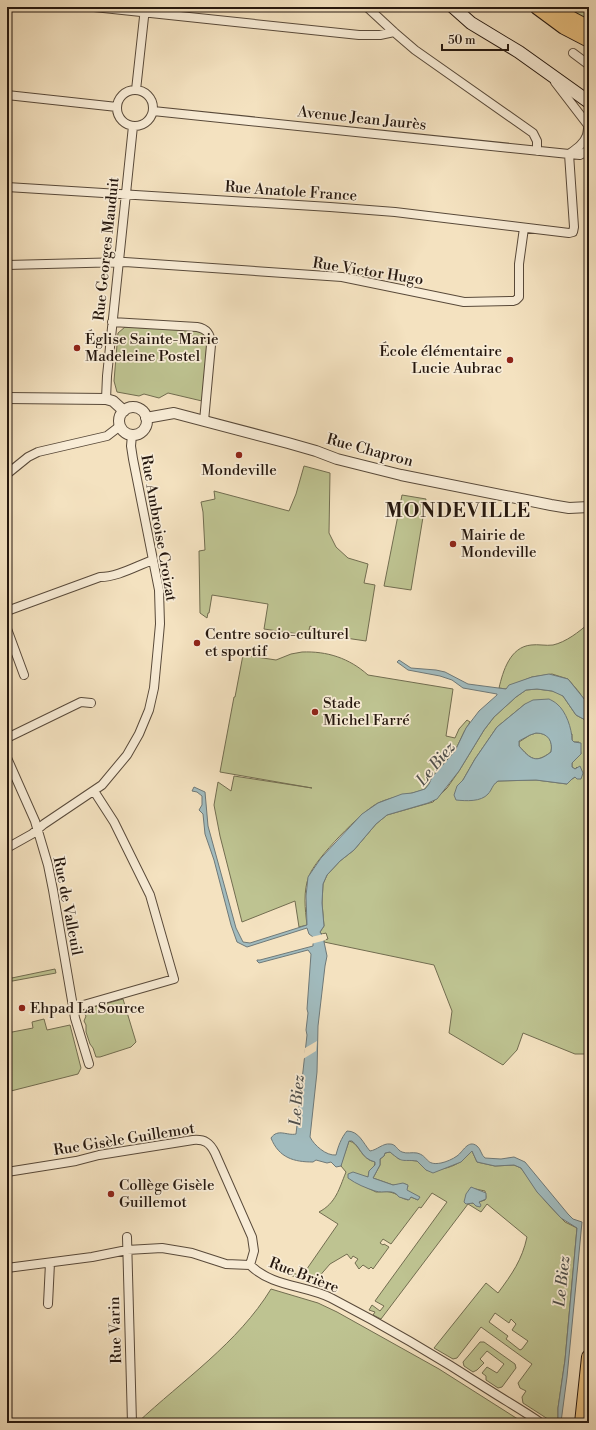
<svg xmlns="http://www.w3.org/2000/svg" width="596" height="1430" font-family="'Libre Bodoni',serif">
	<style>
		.green { fill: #bec391; stroke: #726d50; fill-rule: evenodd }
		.water { fill: #a1bbbe; stroke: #6f7978; fill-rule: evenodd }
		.pier { fill: #f4e2c0 }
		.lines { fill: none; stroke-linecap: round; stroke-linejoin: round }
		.minor-casing { stroke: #594a3a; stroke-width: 10 }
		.tertiary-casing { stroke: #594a3a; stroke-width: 12 }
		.secondary-casing { stroke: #25170e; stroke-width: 14 }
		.trunk-casing { stroke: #25170e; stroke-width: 16 }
		.minor { stroke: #f8ecd6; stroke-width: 8 }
		.tertiary { stroke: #f8ecd6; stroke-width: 10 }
		.secondary { stroke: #f8ecd6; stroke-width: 12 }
		.trunk { stroke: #eac180; stroke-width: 14 }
		.poi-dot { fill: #8f2418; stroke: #f8ecd6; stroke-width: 1.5 }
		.labels { text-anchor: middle; stroke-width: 3.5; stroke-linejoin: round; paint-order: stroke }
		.street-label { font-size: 15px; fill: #25170e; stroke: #f8ecd6 }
		.poi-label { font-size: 15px; fill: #25170e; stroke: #f8ecd6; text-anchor: start }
		.water-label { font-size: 16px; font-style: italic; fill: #50504c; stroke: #f8ecd6 }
		.district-label { font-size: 19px; font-weight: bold; letter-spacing: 1px; fill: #25170e; stroke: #f8ecd6 }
	</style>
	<rect width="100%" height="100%" fill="#f4e2c0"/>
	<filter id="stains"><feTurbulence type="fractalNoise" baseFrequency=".005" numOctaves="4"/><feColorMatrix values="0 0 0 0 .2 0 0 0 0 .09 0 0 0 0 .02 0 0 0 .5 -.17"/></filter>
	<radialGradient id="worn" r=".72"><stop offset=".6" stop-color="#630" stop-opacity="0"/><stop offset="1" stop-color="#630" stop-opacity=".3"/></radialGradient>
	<path class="green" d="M567,7h22v14l-3,-2z
		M125,327l72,3 8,5 2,10 -5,56 -34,-8 -9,5 -15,-4 -5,2 -22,-4 -3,-11 4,-48z
		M304,466l26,7 -1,60 7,14 12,11 20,6 -4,19 11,2 -9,56 -41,-6 -14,-1 1,-7 -2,-1 -2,8h-9l-35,-5 4,-25 -56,-9 -3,18h-1l-1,5 -7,-5 -1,-62 6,-1 -2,-38 -2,-10 14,-3 -1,-8 75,20 7,-17z
		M402,495l24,4 -15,91 -27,-4z
		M589,623v84l-10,-15 -11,-13 -16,-5 -20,3 -20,8 -6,4 -7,-1c4,-17 11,-41 32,-43 7,-1 15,1 22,0 13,-3 26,-13 36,-22z
		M302,652c25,-1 47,6 66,23l85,14 -7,47 9,2 4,-9 8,-9 3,2 -6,10 -9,19 -23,26 -3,7 -4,5c-15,6 -32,7 -47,14 -16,8 -63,56 -69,73 -6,15 -4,33 -2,49l-8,2 -4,-26 -53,21 -22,-86 -6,-31 4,-23 13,9 3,-15 78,12 -92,-16 14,-75h1l8,-42 33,5 15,-6z
		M537,689l15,2 7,2 4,3 13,19 13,7v332h-14l-52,-21 -6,17 -14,15 -54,-32 3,-22 -18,-46 -110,-23v-2l4,-1 -2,-6 -4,1 -2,-2 4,-6 -2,-23 1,-19 4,-9 13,-14 14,-11 22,-26 11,-9 46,-13 14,-14 12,-17 25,-41 10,-13 22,-20 10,-7zM525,704l47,30v6l2,2h5l2,12 -9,9v4l3,2 2,-2v12l-2,-2 -3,2 -5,5 -31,-4 -38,1 -5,4 -3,6 -33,-5 6,-6 12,-21 22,-32z
		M536,733c13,0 17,8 15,19 -16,12 -20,7 -32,-6v-4l11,-7z
		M55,969l1,4 -49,9v-3z
		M123,999l13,43 -5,5 -31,10h-4l-3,-9 -3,-4 -4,-12v-7l-2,-4 2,-5 -4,-6z
		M44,1019l3,11 23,-5 11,43 -3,6 -71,18v-59l26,-5 -1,-6z
		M349,1141c11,2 11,18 26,21 0,6 -4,6 -6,10 -1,2 0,3 -1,5l-18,2 26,13c5,0 10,-1 14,0 7,1 11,7 18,8l3,-3 7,3 -2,-4 -10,-6 2,-4 -3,-2 -12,1 -20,-7 7,-13v-6l4,-3 1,-3 5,-1 9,7 18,2 9,9c12,0 23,-1 34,-8 5,-3 8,-8 12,-11l5,11 18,4 19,-1 7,3 25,34 19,20 12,6 -12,132 -7,48v15h-4l-31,-20 -1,-6 4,-6 -6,-3 -2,-5 14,-19 -51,-37 -24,31 -4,1 -19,-11 52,-65 12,10c14,-19 24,-33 29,-56l-40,-33 -6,8 -13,-8 -87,115 -8,-4 2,-3 -6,-2 3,-5 8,6 4,-5 -9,-5 72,-99 -15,-9 -11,15 -2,-1 -28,37 -8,-5 -3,4 3,2 1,-1 5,3 -16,22 -2,-2 -2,2 -6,-4 -4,4 -4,-6 3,-4 -5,-3 -2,3 -4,-5 -17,10 -13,15 -13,-4 -1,5 -21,-8 1,-2 19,6 36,-52 -19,-12c17,-9 20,-23 27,-40l-5,-6v-2zM471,1188l14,3 1,6 -1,3 -6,2 1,1 -4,3 -3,-3h-2zM495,1313l14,10 2,-4 5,5 -4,6 16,11 -6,8 -2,1 -14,-11 2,-3 -19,-14z
		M271,1289l47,14 19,9 102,57 85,54h-387c46,-43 101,-80 134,-134z
		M480,1342h4l31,22 1,4 -14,19 -4,1 -12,-8v-4l-4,-3 5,-6 10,6 7,-9 -17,-13 -7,8 4,4 -7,7 -4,2 -9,-6 -1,-4z"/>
	<path class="water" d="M399,660l12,8 25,2 9,2 23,12 38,5 3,-4 23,-8 17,-3 19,5 17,21 4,7v15l-13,-7 -13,-19 -11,-5 -15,-2 -11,1 -10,7 -22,20 -10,13 -25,41 -22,28 -9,4 -41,12 -11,9 -22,26 -14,11 -13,14 -4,9 -1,19 2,23 -4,6 3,5 4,19 -2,10 -7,60 -1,46 -7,65c4,8 16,19 26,18 2,-8 5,-17 11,-24 12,0 16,12 23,20 7,-1 13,-8 20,-7 6,0 7,6 12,8 5,2 10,0 15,1 12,3 8,13 24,10 5,-1 12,-4 16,-7 6,-4 11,-17 20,-10 4,3 4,9 8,12l16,1 13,-2 11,5 43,52 5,5 9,3 -15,155 -6,45 -3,-1v-13l7,-48 12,-132 -16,-10 -24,-26 -16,-24 -7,-3 -19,1 -18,-4 -5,-11 -11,11 -28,11 -7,-3 -9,-9c-16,-2 -13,3 -27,-9l-5,1 -1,3 -4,3v6l-7,13 20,7 10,-2 5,2 -1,5 13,7 -2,3 -7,-3 -2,3 -10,-3c-6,-9 -15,-3 -24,-6 -9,-3 -19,-7 -27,-13v-4l5,-2 15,5 1,-6 6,-6v-3c-14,-4 -13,-13 -23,-21h-3l-8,25 -5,1 -5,-5 -4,1 -11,-3 -3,2c-19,0 -34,-4 -42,-24 7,-10 16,-2 25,-4l11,-99 -1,-5 2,-17 -1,-4 4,-55 -3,-4 -49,13 -2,-2v-1h3l53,-14v-9l-4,-3 -2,-6 -60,19 -10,-5 -6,-17 -17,-65 -9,-26 -2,-20 -4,-4 3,-5v-9l-5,-4 -5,-1 2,-4 11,5 3,34 28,102 7,14 7,1 57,-18 -1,-29 2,-19 13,-19 41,-44 16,-11 24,-9 10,-1 13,-4 4,-5 3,-7 23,-26 11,-23 13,-17 18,-16v-1l-34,-6 -11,-8 -12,-4 -32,-6 -11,-8z
		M549,699c2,1 6,3 8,5 9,7 15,25 15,36l2,2 7,1v11l-9,9v4l3,2 5,-3 3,7 -2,6h-4l-2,-2 -3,2 -5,5 -31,-4 -38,1c-6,4 -6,9 -10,13 -7,8 -22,7 -32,6l-2,-5 3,-9 6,-6 12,-21 22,-32 28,-23 8,-4zM536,733c12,0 17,8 15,19 -15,12 -21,7 -32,-6v-5l11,-6z
		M471,1187l15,6v6l-7,3 2,3 -1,2 -4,-1 -3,-3 -7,1 -2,-2 2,-8z"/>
	<path class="pier" d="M324,934l2,6 -15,4v-7z
		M317,1041l-1,10 -13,8 2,-11z"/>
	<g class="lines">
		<g class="minor-casing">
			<path id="minor" d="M94,7l265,28h21l14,-3
				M367,7l27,25 21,18 118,83 4,8v10
				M573,53l16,12
				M555,82l33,43
				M136,90l9,-82
				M117 108a18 18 0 1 1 36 0a18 18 0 1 1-36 0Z
				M7,95l110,12
				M153,111l416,43 11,1 9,-5
				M569,154c7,-5 15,-10 18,-19 1,-4 1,-8 2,-13
				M7,187l323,20 65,5 174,21 4,-1 1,-5 -5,-73
				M7,265l118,-3 217,15 122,25 49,-1 3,-1 3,-3v-33l5,-36
				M112,322l85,5c11,2 14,8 14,18l-7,76
				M106,399l1,-23 26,-250
				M7,474l21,-17 10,-5 69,-16 13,-10
				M7,611l93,-34c18,0 36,-11 53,-17
				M7,629l17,46
				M7,738l74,-36 10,1
				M7,758l28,63 13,44 5,25 22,128 14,46
				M7,848l25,-14 12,-10 58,-39 25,-30 12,-21 10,-24 5,-22 4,-42 2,-22 -1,-34 -26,-131 -2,-13 1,-11
				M73,1008l101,-29 -24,-84 -36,-73 -20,-31
				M7,1172l69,-11 23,-6 94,-15c12,-1 17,3 22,13l37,84 2,14 -4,14
				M127,1237l5,186
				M7,1268l85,-11 35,-7 35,-2 30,5 34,11 24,1c22,22 55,20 81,33 54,28 107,59 158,92 17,11 35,21 52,33
				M48,1304l2,-41"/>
		</g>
		<g class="tertiary-casing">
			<path id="tertiary" d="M7,398l99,1 7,2 11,10
				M119 421a14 14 0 1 1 28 0a14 14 0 1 1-28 0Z
				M146,418l28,-5 114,30 28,8 21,8 64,16 150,30 18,3 20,-1"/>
		</g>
		<g class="secondary-casing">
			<path id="secondary" d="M453,7l18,16 48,29 70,50"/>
		</g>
		<g class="trunk-casing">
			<path id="trunk" d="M537,7l27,20 25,13
				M556,7l16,12 17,9
				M582,1423l7,-66"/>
		</g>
		<use href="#minor" class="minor"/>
		<use href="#tertiary" class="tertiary"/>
		<use href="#secondary" class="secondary"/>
		<use href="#trunk" class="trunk"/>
	</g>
	<g class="poi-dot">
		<circle cx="77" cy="348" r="4"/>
		<circle cx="510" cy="360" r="4"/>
		<circle cx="239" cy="455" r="4"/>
		<circle cx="453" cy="544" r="4"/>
		<circle cx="197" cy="643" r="4"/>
		<circle cx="315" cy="712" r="4"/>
		<circle cx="22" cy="1008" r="4"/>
		<circle cx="111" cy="1194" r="4"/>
	</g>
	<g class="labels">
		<g class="street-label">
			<text transform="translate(362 118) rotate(6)" y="5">Avenue Jean Jaurès</text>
			<text transform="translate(291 191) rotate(4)" y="5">Rue Anatole France</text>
			<text transform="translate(106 249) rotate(-84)" y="5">Rue Georges Mauduit</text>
			<text transform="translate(368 271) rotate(9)" y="5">Rue Victor Hugo</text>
			<text transform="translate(370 450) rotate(15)" y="5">Rue Chapron</text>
			<text transform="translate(159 528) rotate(80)" y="5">Rue Ambroise Croizat</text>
			<text transform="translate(68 906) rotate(79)" y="5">Rue de Valleuil</text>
			<text transform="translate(124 1139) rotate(-9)" y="5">Rue Gisèle Guillemot</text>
			<text transform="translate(304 1275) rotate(21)" y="5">Rue Brière</text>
			<text transform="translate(115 1330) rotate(-92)" y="5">Rue Varin</text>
		</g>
		<g class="poi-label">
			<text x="85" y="344">Église Sainte-Marie<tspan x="85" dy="17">Madeleine Postel</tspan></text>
			<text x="502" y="356" text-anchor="end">École élémentaire<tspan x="502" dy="17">Lucie Aubrac</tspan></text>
			<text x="239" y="475" text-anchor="middle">Mondeville</text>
			<text x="461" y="540">Mairie de<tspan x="461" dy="17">Mondeville</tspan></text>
			<text x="205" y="639">Centre socio-culturel<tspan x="205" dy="17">et sportif</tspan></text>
			<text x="323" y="708">Stade<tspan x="323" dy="17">Michel Farré</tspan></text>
			<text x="30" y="1013">Ehpad La Source</text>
			<text x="119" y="1190">Collège Gisèle<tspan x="119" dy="17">Guillemot</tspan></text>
		</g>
		<g class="water-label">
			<text transform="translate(435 763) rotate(-50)" y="6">Le Biez</text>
			<text transform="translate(296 1100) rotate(-86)" y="6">Le Biez</text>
			<text transform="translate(561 1281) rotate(-84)" y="6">Le Biez</text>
		</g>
		<g class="district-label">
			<text x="458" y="517">MONDEVILLE</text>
		</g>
	</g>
	<rect width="596" height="1430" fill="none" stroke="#f4e2c0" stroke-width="24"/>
	<rect x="8" y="8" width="580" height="1414" fill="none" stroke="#25170e" stroke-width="2"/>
	<rect x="12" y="12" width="572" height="1406" fill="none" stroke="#25170e"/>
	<path d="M442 44v6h66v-6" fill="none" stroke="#25170e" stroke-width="2"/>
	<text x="448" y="44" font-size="12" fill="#25170e" stroke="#f8ecd6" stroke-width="3" paint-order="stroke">50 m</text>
	<rect width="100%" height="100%" filter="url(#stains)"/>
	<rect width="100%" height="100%" fill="url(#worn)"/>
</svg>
